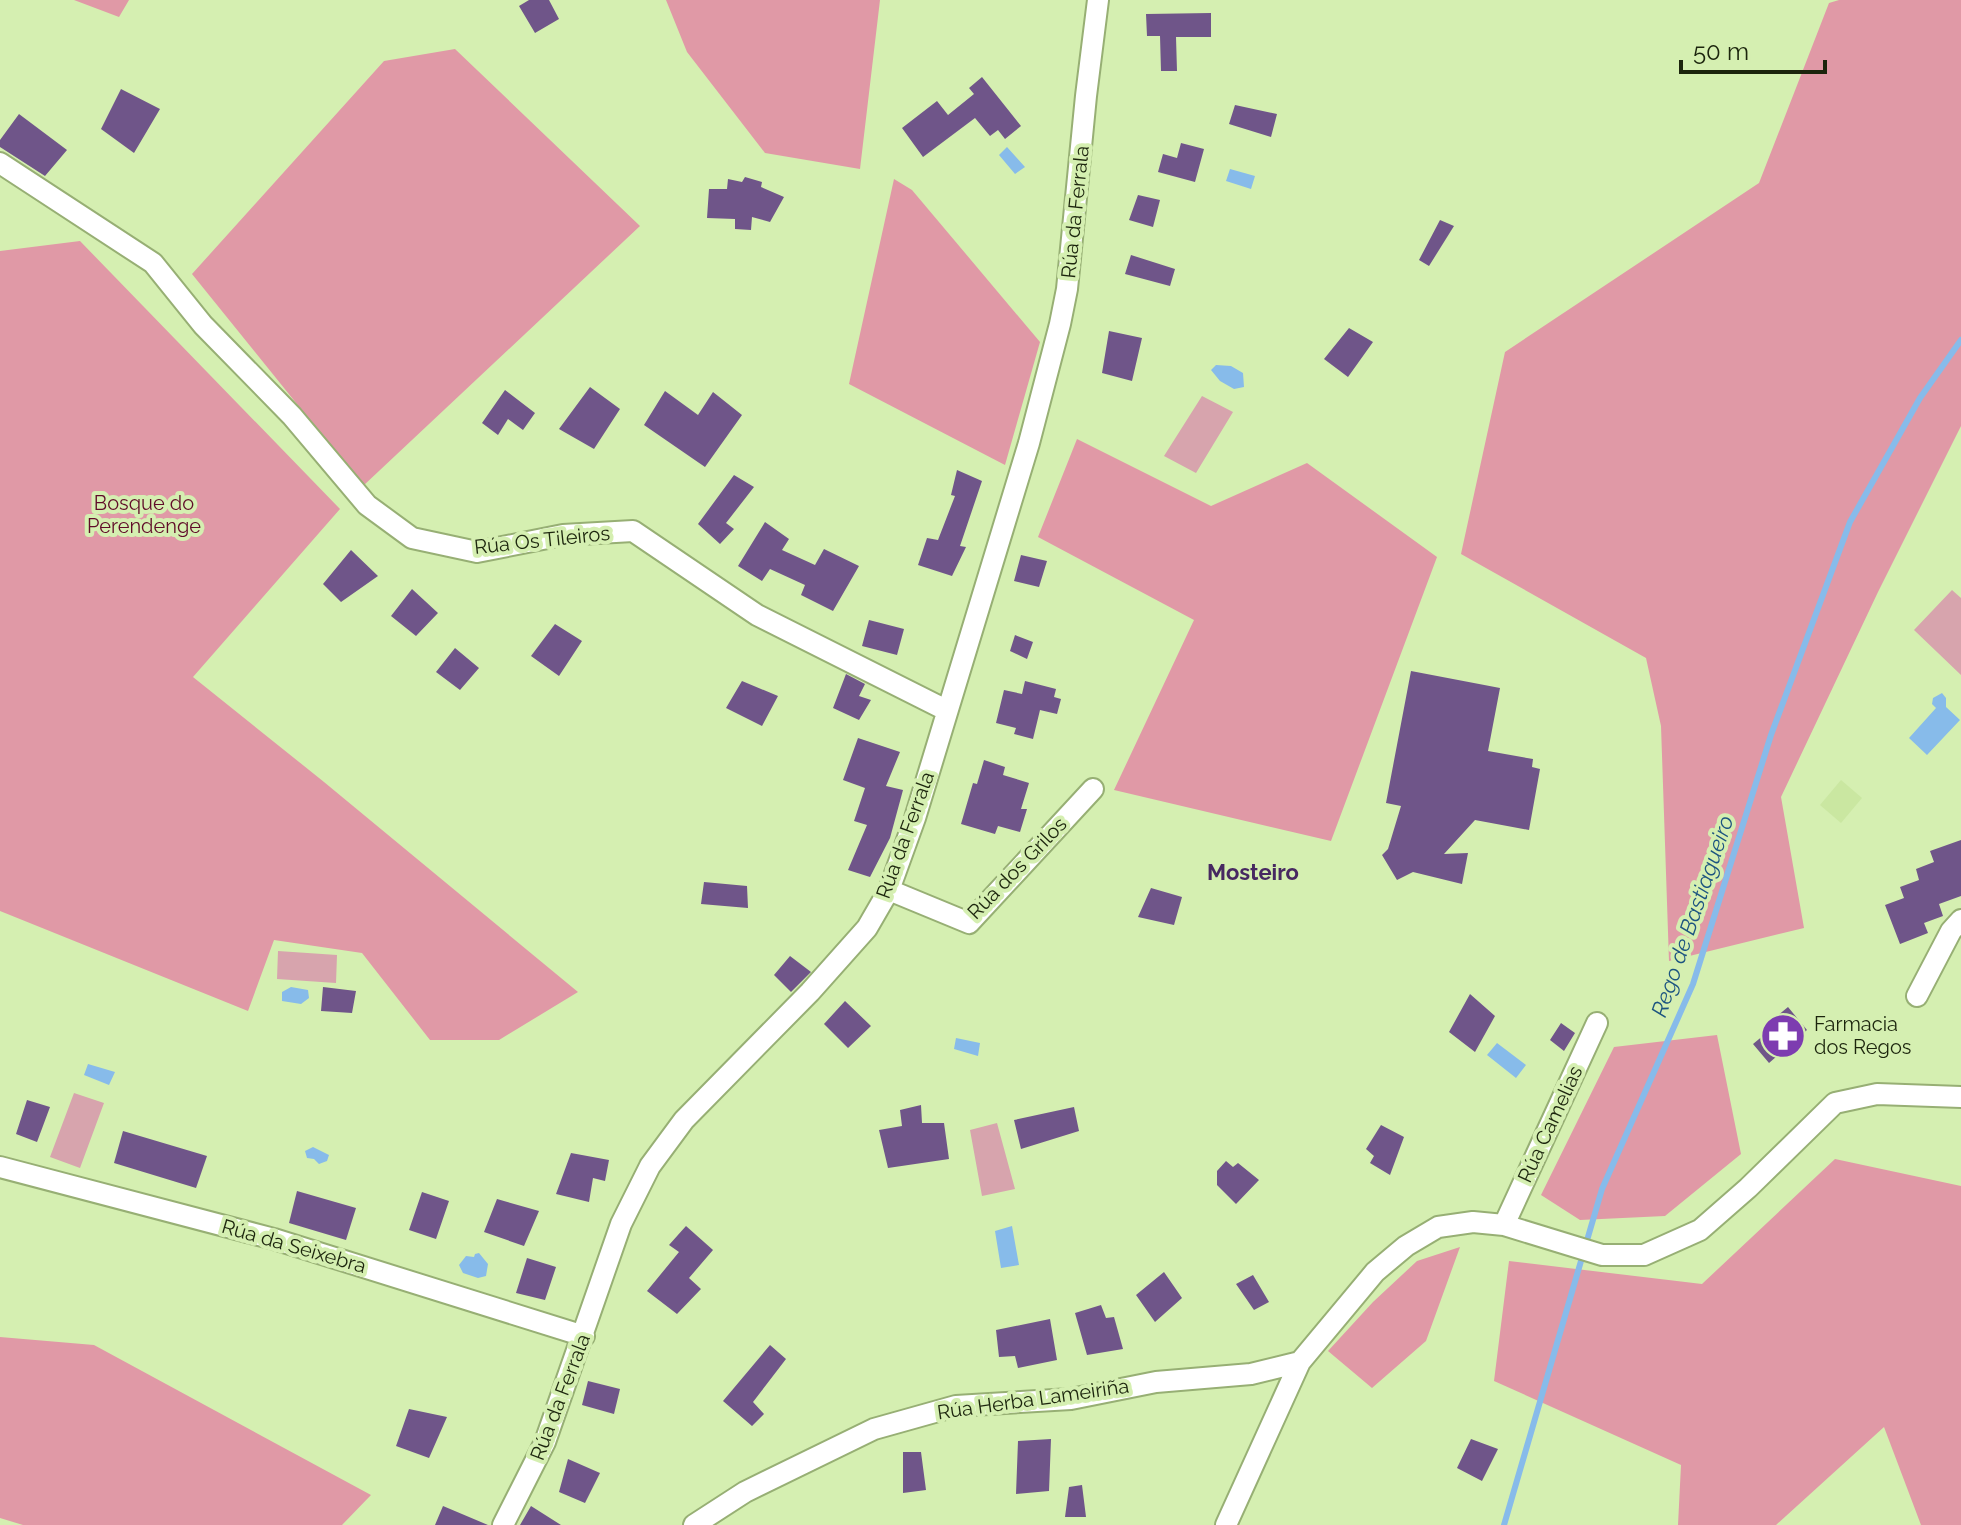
<svg xmlns="http://www.w3.org/2000/svg" width="1961" height="1525" font-family="Raleway,sans-serif">
	<style>
		.built { fill: #cae7a1 }
		.green { fill: #d7a4ad }
		.forest { fill: #e099a6 }
		.water { fill: #87bbea }
		.lines { fill: none; stroke-linecap: round; stroke-linejoin: round }
		.stream { stroke: #87bbea; stroke-width: 6 }
		.building { fill: #6f5589 }
		.minor-casing { stroke: #97af74; stroke-width: 24 }
		.minor { stroke: #fff; stroke-width: 20 }
		.labels { text-anchor: middle; stroke-width: 8; stroke-linejoin: round; paint-order: stroke }
		.street-label { font-size: 20px; fill: #1c250d; stroke: #d5efb1 }
		.park-label { font-size: 20px; fill: #600c29; stroke: #d5efb1 }
		.poi-label { font-size: 20px; fill: #1c250d; stroke: #d5efb1; text-anchor: start }
		.neighbourhood-label { font-size: 22px; font-weight: bold; fill: #472861; stroke: #d5efb1 }
		.water-label { font-size: 22px; font-style: italic; fill: #1c5480; stroke: #d5efb1 }
	</style>
	<rect width="100%" height="100%" fill="#d5efb1"/>
	<path class="built" d="M1841,780l21,18 -21,25 -21,-18z"/>
	<path class="green" d="M1202,396l31,16 -37,61 -32,-17z
		M1952,590l9,8v77l-47,-45z
		M278,951l59,4 -1,28 -59,-4z
		M74,1093l30,10 -24,65 -30,-11z
		M997,1123l18,66 -33,7 -12,-66z"/>
	<path class="forest" d="M74,0h55l-10,17z
		M666,0h214l-20,169 -95,-16 -78,-101z
		M1839,0h122v426l-83,166 -97,205 23,131 -135,33 -8,-235 -15,-68 -185,-104 44,-202 254,-169 70,-180z
		M455,49l185,177 -277,260 -171,-212 192,-213z
		M894,179l18,11 128,152 -35,123 -156,-81z
		M80,241l260,268 -147,168 131,105 254,210 -79,48h-69l-68,-87 -88,-13 -26,71 -248,-100v-660z
		M1077,439l134,67 96,-43 130,94 -106,284 -217,-51 80,-170 -156,-83z
		M1717,1035l24,119 -76,62 -85,4 -39,-25 73,-148z
		M1835,1159l126,27v339h-40l-37,-98 -108,98h-98l3,-60 -187,-84 15,-120 193,23z
		M1460,1247l-34,94 -54,47 -44,-37 45,-49 44,-41z
		M0,1337l94,8 277,150 -29,30h-319l-23,-7z"/>
	<path class="water" d="M1007,147l18,20 -10,7 -16,-19z
		M1230,169l25,7 -4,13 -25,-8z
		M1216,365l15,1 12,7 1,14 -10,2 -14,-8 -9,-11z
		M1942,693l4,5v9l14,13 -33,35 -18,-17 27,-30 -4,-4 1,-6z
		M291,987l17,3 1,8 -8,6 -19,-3v-9z
		M956,1038l24,5 -2,13 -24,-7z
		M1497,1043l29,22 -10,13 -29,-23z
		M88,1064l27,8 -6,13 -25,-10z
		M313,1147l16,8 -2,6 -8,3 -5,-5 -7,-1 -2,-7z
		M1012,1226l7,39 -18,3 -6,-37z
		M479,1253l9,11 -2,12 -8,2 -15,-5 -4,-8 7,-9 8,1 1,-3z"/>
	<g class="lines">
		<path class="stream" d="M1504,1525l98,-336 91,-205 78,-249 79,-213 70,-124 41,-58"/>
	</g>
	<path class="building" d="M529,0h20l10,19 -24,14 -16,-27z
		M1211,13v24h-35l1,34h-16l-1,-35h-13l-1,-22z
		M982,77l39,49 -16,13 -7,-9 -8,6 -15,-18 -52,39 -21,-29 35,-27 11,14 26,-21 -5,-6z
		M121,89l39,20 -26,44 -33,-24z
		M1235,105l42,9 -6,23 -42,-13z
		M19,114l48,36 -22,26 -45,-29v-7z
		M1181,143l23,6 -9,33 -37,-10 5,-18 14,4z
		M745,177l17,5 -1,5 23,10 -14,25 -18,-5 -1,13 -16,-1v-10l-28,-1 2,-29h18l1,-10 14,3z
		M1138,195l22,5 -7,27 -24,-7z
		M1440,220l14,6 -25,40 -10,-6z
		M1131,255l44,14 -5,17 -45,-12z
		M1349,328l24,14 -25,35 -24,-18z
		M1109,331l33,7 -10,43 -30,-8z
		M590,387l30,22 -26,40 -35,-20z
		M505,390l30,23 -12,17 -15,-11 -10,16 -16,-12z
		M665,391l33,24 15,-23 29,23 -37,52 -61,-42z
		M957,470l25,11 -22,65 6,1 -14,29 -34,-11 9,-27 11,2 17,-44 -4,-1z
		M734,475l20,12 -28,36 8,6 -14,15 -22,-20z
		M765,522l24,17 -7,11 33,15 9,-16 35,17 -26,45 -32,-16 4,-10 -35,-16 -8,12 -24,-15z
		M351,550l27,26 -37,26 -18,-18z
		M1021,555l26,6 -8,26 -25,-6z
		M412,589l26,24 -22,23 -25,-20z
		M869,620l35,9 -7,26 -35,-9z
		M555,624l27,17 -23,35 -28,-20z
		M1015,635l18,7 -6,17 -17,-8z
		M455,648l24,20 -19,22 -24,-18z
		M1411,671l89,17 -12,63 45,8 -1,8 8,2 -11,61 -54,-10 -31,34 24,-1 -6,31 -49,-12 -16,8 -15,-25 6,-6 13,-43 -15,-3z
		M846,674l19,10 -6,12 12,4 -12,20 -26,-12z
		M742,681l36,15 -16,30 -36,-18z
		M1025,681l31,8 -2,8 7,2 -4,15 -17,-4 -7,29 -19,-5 2,-6 -20,-5 8,-33 18,4z
		M858,738l42,14 -14,34 17,4 -13,48 -20,39 -22,-7 19,-45 -13,-4 11,-33 -22,-8z
		M984,760l21,7 -2,8 26,8 -8,26h6l-7,23 -22,-6 -3,8 -34,-10 12,-41 4,1z
		M1961,840v56l-22,8 4,12 -19,7 4,10 -28,11 -15,-39 19,-7 -4,-11 19,-7 -3,-11 18,-7 -4,-11z
		M704,882l43,4 1,22 -47,-4z
		M1151,888l31,9 -8,28 -36,-8z
		M790,956l21,16 -20,20 -17,-17z
		M323,987l33,4 -4,22 -31,-2z
		M1470,994l25,22 -20,36 -26,-20z
		M845,1001l26,25 -23,22 -24,-24z
		M1788,1007l19,23 -38,33 -16,-19 17,-14 -4,-5z
		M1561,1023l14,10 -11,18 -14,-11z
		M27,1100l23,7 -13,35 -21,-8z
		M921,1105l1,18h22l5,36 -61,9 -9,-38 23,-4 -2,-16z
		M1074,1107l5,24 -58,18 -7,-29z
		M1381,1125l23,12 -14,38 -20,-12 4,-7 -8,-7z
		M123,1131l84,25 -11,32 -82,-25z
		M571,1153l38,7 -4,21 -12,-3 -4,24 -33,-8z
		M1226,1161l7,6 5,-4 21,17 -23,24 -19,-19v-14z
		M297,1191l59,17 -10,32 -57,-17z
		M422,1192l27,9 -13,38 -27,-9z
		M497,1199l42,12 -15,35 -40,-14z
		M686,1226l27,24 -24,28 12,11 -24,25 -30,-23 32,-39 -10,-7z
		M527,1258l29,9 -11,33 -29,-7z
		M1164,1272l18,26 -27,24 -19,-27z
		M1253,1275l16,27 -15,8 -18,-26z
		M1101,1305l5,13 8,-1 9,32 -36,6 -12,-42z
		M1050,1319l7,41 -39,8 -3,-12 -16,1 -3,-27z
		M770,1345l16,14 -33,43 11,12 -12,12 -29,-25z
		M588,1381l32,8 -6,25 -32,-9z
		M409,1409l38,8 -18,41 -33,-12z
		M1051,1439l-2,52 -33,3 2,-53z
		M1471,1439l27,10 -16,32 -25,-13z
		M903,1452h18l5,38 -23,3z
		M568,1459l32,14 -15,30 -26,-11z
		M1082,1485l4,32h-21l4,-30z
		M443,1506l45,19h-53z
		M531,1506l30,19h-41z"/>
	<g class="lines">
		<g class="minor-casing">
			<path id="minor" d="M0,163l153,100 50,62 89,91 75,89 45,33 65,14 86,-17 70,-4 124,84 189,95
				M889,890l80,33 124,-134
				M1917,996l34,-65 10,-11
				M0,1167l274,72 310,97
				M1504,1225l93,-202
				M503,1525l42,-83 76,-218 29,-58 34,-46 126,-128 57,-64 22,-38 26,-72 114,-375 31,-119 7,-35 19,-193 12,-96
				M694,1525l51,-33 129,-63 82,-23 115,-7 85,-17 95,-8 49,-12
				M1226,1525l74,-163 75,-90 31,-26 32,-19 35,-5 31,3 98,30h42l56,-25 48,-42 87,-85 42,-9 84,3"/>
		</g>
		<use href="#minor" class="minor"/>
	</g>
	<defs>
		<g id="pharmacy-disc" transform="scale(2.3)"><circle r="9.5" fill="#7d3cb0" stroke="#d5efb1"/><path d="M-2-6h4v4h4v4h-4v4h-4v-4h-4v-4h4Z" fill="#fff"/></g>
	</defs>
	<g fill-rule="evenodd">
		<use href="#pharmacy-disc" x="1783" y="1036"/>
	</g>
	<g class="labels">
		<g class="street-label">
			<text transform="translate(1075 212) rotate(-84)" y="7">Rúa da Ferrala</text>
			<text transform="translate(542 540) rotate(-6)" y="7">Rúa Os Tileiros</text>
			<text transform="translate(905 835) rotate(-70)" y="7">Rúa da Ferrala</text>
			<text transform="translate(1017 868) rotate(-46)" y="7">Rúa dos Grilos</text>
			<text transform="translate(1550 1124) rotate(-65)" y="7">Rúa Camelias</text>
			<text transform="translate(294 1246) rotate(16)" y="7">Rúa da Seixebra</text>
			<text transform="translate(560 1397) rotate(-69)" y="7">Rúa da Ferrala</text>
			<text transform="translate(1033 1399) rotate(-8)" y="7">Rúa Herba Lameiriña</text>
		</g>
		<g class="park-label">
			<text x="144" y="510">Bosque do<tspan x="144" dy="23">Perendenge</tspan></text>
		</g>
		<g class="poi-label">
			<text x="1814" y="1031">Farmacia<tspan x="1814" dy="23">dos Regos</tspan></text>
		</g>
		<g class="neighbourhood-label">
			<text x="1253" y="880">Mosteiro</text>
		</g>
		<g class="water-label">
			<text transform="translate(1692 916) rotate(-71)" y="8">Rego de Bastiagueiro</text>
		</g>
	</g>
	<path d="M1681 60v12h144v-12" fill="none" stroke="#1c250d" stroke-width="4"/>
	<text x="1693" y="60" font-size="24" fill="#1c250d" stroke="#d5efb1" stroke-width="6" paint-order="stroke">50 m</text>
</svg>
